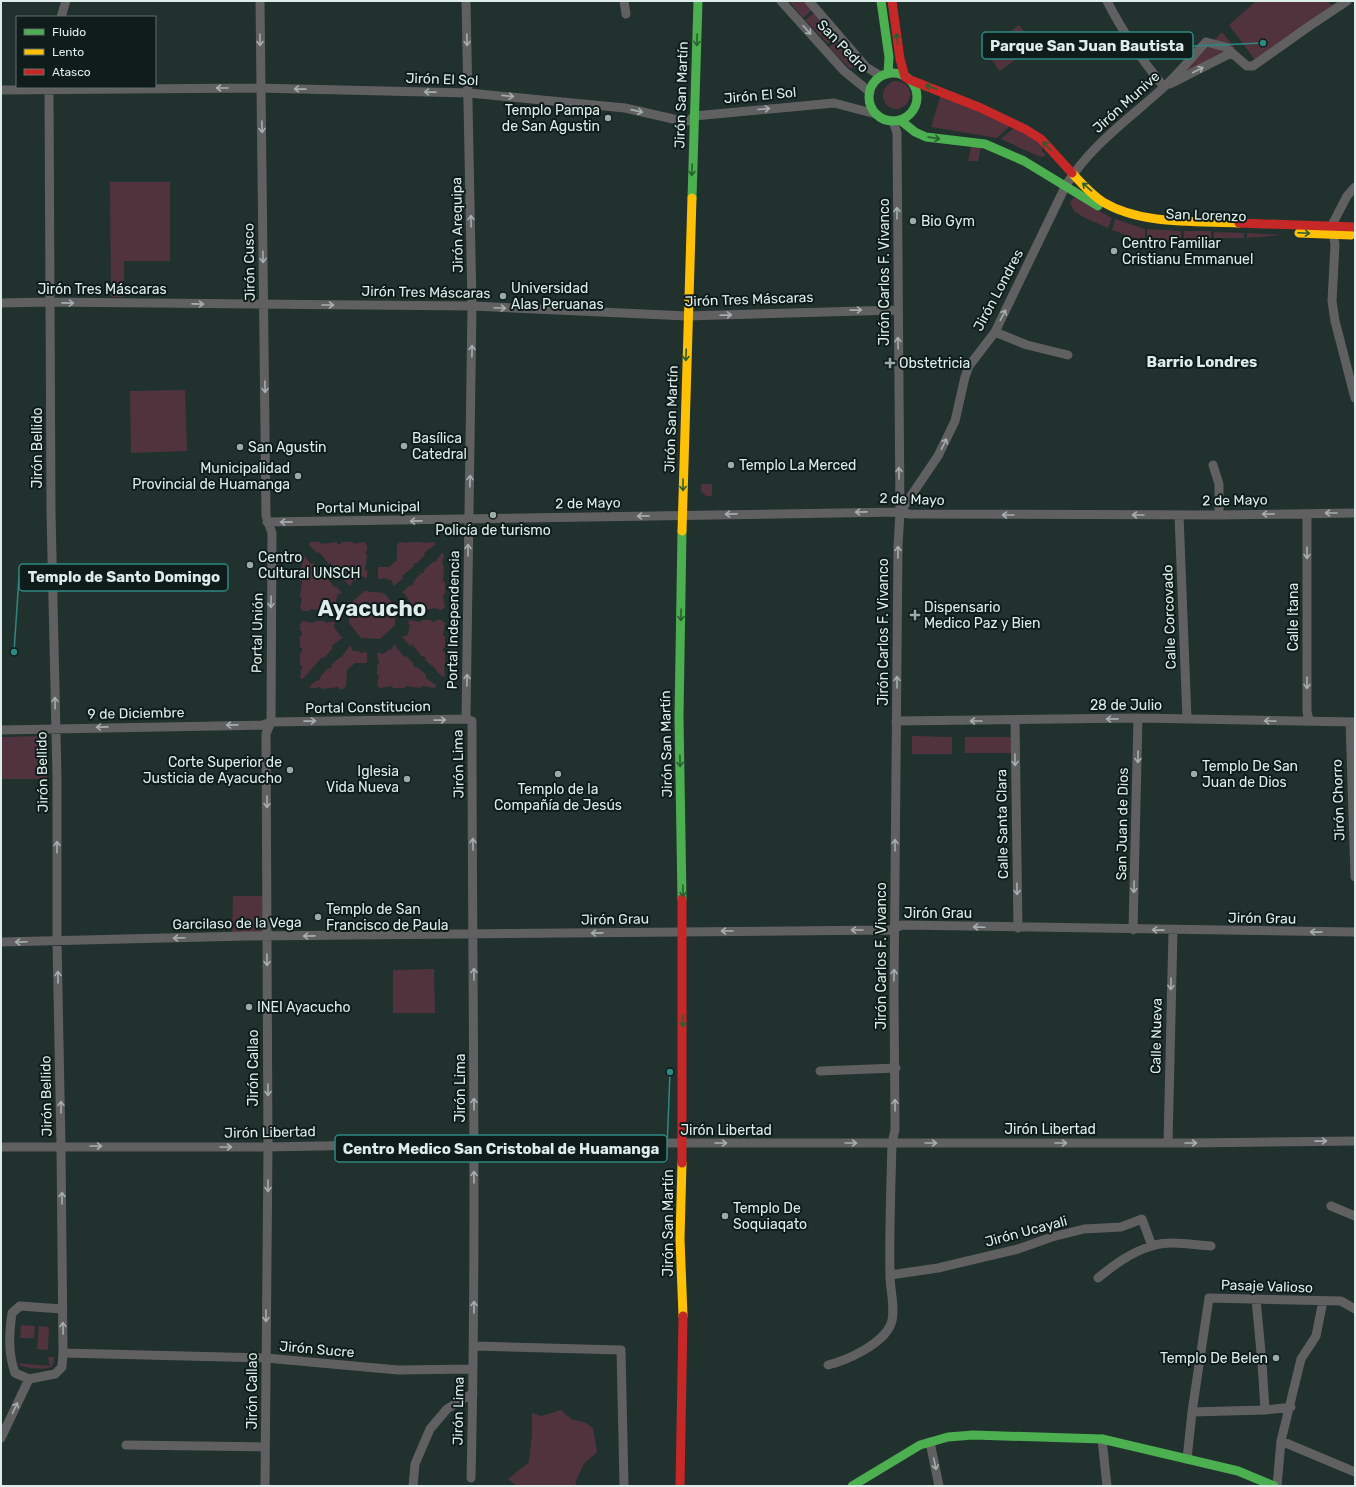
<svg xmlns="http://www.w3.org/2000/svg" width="1356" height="1487" font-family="Rubik,sans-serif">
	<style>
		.green { fill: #51333e }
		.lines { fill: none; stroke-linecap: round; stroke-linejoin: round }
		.street { stroke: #616060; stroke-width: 9 }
		.fast { stroke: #4caf50; stroke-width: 9 }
		.slow { stroke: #ffc107; stroke-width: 9 }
		.jam { stroke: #c62828; stroke-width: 9 }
		.oneway { stroke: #a5aeac }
		.oneway2 { stroke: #2a5e32 }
		.poi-dot { fill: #9baca8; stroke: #0f1c1a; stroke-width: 1.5 }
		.labels { text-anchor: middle; stroke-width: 4; stroke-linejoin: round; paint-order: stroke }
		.street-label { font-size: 14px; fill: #ddeeea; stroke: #0f1c1a }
		.poi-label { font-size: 14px; fill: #ddeeea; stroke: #0f1c1a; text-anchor: start }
		.neighbourhood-label { font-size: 15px; font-weight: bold; fill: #ddeeea; stroke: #0f1c1a }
		.town-label { font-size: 22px; font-weight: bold; fill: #ddeeea; stroke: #0f1c1a }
		.leader { fill: none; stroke: #2e8881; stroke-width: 1.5 }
		.callout-dot { fill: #2e8881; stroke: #0f1c1a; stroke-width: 1.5 }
		.callout { fill: #0f1c1a; stroke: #2e8881; stroke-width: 1.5 }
		.callout-label { font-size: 15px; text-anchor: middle; font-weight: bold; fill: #ddeeea }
	</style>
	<rect width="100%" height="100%" fill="#20312e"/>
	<path class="green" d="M789,1h14l9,9 -9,8z
		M1256,1h71l6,5 -78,54 -26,-35z
		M814,13l21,24 -7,7 -23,-24z
		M1019,25l15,21 -34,25 -16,-21z
		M1222,32l13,16 -47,23 -1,-3z
		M837,40l20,21 -1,7h-7l-20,-21z
		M894,81c9,0 15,4 17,14l-4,9 -8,5c-19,1 -22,-22 -5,-28z
		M941,94l71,30 -15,14 -66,-11z
		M1016,126l30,19 -5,5 5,5 -4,2 -4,-1 -37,-17z
		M971,147h10l-3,14h-10z
		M110,182h60v79h-46v36h-13z
		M1074,197l38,21 -4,10 -25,-11 -9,-6 -4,-8z
		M1115,219l30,10v13l-33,-12z
		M1147,229l34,2v8l-34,3z
		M1184,231h27v7l-27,1z
		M1214,232l30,1v5h-30z
		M1247,233l36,2 -36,3z
		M185,390l2,61 -56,2 -1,-62z
		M701,484h11v12h-6l-5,-5z
		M310,542h10l1,2 16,-2v2h4v-2h12v2l11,-2 3,3v6l-2,1 2,4 -2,14h2v8l-6,-2 -7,5 -1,-1 -3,6 -7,-7v-3h-3l-9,-9 2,-1 -3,-3 -1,1 -10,-12 -2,1 -8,-8z
		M400,542l9,1v-1h12l3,1 10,-1 2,2 -12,9 1,2 -8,8h-3v3l-12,10 1,2 -9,8 -3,-6 -6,-1v-1l-7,1v-12h11l8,-7v-15z
		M302,553l9,11 2,-1 8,8 -1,2 3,2 1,-1 10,13 2,-1 6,7 -5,2 -1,8 -2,1 2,7h-8v-2h-4v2l-13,-2 -1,2h-7l-3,-3 2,-9 -2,-2 2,-16h-2v-12l2,-2 -2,-13z
		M442,553l2,1 -2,10 2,2 -1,16h2v12h-2l2,13 -3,3 -8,-2c-7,3 -10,0 -16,0l-1,2h-8l2,-6 -6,-10 -3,-1 8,-8 1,1 3,-3 -1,-1 8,-9h3v-3l9,-8h2z
		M364,591l20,2 12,14 -1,18 -15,14 -19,-1 -12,-15 1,-19z
		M409,620l12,2v-2h10l1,2h3l1,-2h6l3,3 -2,13h2v12h-2v4h2v12l-1,2 1,10 -2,1 -7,-6 1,-1 -12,-10 1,-2 -3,-2 -1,1 -10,-13 -2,2 -8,-9 6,-2 2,-10 -2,-1z
		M303,621l11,2 1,-2h9l2,2 9,-2 -1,6 7,10h2l-11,9v3l-8,9 -2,-1 -19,22 -3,-1 2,-12 -2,-1v-12l2,-1v-4h-2v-12h2v-5h-2v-7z
		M394,644l10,13 2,-1 8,8 -1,2 3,2 1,-1 9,8v3l10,7 -1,3 -14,-2v2l-16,-2v2h-12l-1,-2 -12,2 -3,-3 2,-9 -2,-1v-10l2,-1 -2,-12 6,2 7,-5 1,1z
		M350,645l3,6h6l1,2 7,-1v11h-12l-8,7 -1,16 -3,3h-4l-1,-2 -15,2 -3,-2 -9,2 -1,-3 7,-6 1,1 3,-3 -1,-1 8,-9 2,1 2,-3 -1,-1 9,-8 1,1z
		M47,736v43h-46v-42z
		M912,736l40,1v17h-40z
		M965,737h46v16h-46z
		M233,896h31v38h-32z
		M434,969l1,44h-42v-43z
		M21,1325l14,1 -1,12h-14z
		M39,1326l10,1 -1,23 -11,-1z
		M48,1357h6c0,4 0,7 -2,9 -5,5 -31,2 -35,-3l33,3z
		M561,1410l10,9 15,4 7,5 4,24 -13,12 -9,19 3,3 -62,-1 -8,-6 21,-17 3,-28v-21l9,3z"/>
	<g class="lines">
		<path class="street" d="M260,1l6,515 6,17 -1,189 -5,12 2,413 -3,339
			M466,1l6,305 -6,413
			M624,1l2,13
			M781,1l63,70 26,21
			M809,1l57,66 15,9
			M1107,1c16,32 35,59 57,86
			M61,17l5,-16
			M1170,84l61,-31
			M49,87l2,425 6,265v164l4,205 2,207 -1,14 -7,7 -26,5 -14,-6c-7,-20 -6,-39 -3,-60l8,-7 42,3
			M1,90l256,-2 212,5 156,15 57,13h7l5,-5 140,-13 42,11
			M1355,187l-8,9 -15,29 3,20 -3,56 3,20 20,77
			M1,303l46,-1 425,4 215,10 211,-6
			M995,332l32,13 41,10
			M1213,465l6,19v31
			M900,512l38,-56 17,-35 10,-44 4,-11 26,-34 71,-147c26,-41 63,-66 98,-98 15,-14 28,-30 42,-45l19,5 22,19h6l55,-39 39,-26
			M1307,514v197l2,10
			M1179,515l8,204
			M267,522l633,-10 9,2 310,1 136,-2
			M896,721l242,-3 217,4
			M1015,721l3,207
			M1350,722l5,155
			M1,730l262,-5 8,-3 195,-3 6,2c0,253 5,505 -1,757
			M1133,930l5,-212
			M1,942l246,-6 643,-6 12,-5 453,7
			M820,1071l76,-3
			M1168,1143l5,-212
			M1,1147h267l206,-4h716l165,-2
			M1331,1206l24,10
			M890,1275l48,-7 80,-19 34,-12 32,-8 37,-2 21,-8 10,27
			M1098,1278c16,-13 33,-26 54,-32 17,-6 41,-1 59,0
			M1256,1299l6,64 3,47
			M474,1346l147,4 3,136
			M63,1353l203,5 132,12 75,-1
			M828,1365c20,-5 55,-21 63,-41 5,-14 -1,-34 -1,-49 -1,-44 1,-88 2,-132l3,-13 -1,-138 4,-446 2,-34 -3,-379 -4,-12
			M1192,1412l73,-2 26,-3
			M1,1438l28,-59
			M1102,1439l5,47
			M1281,1441l74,31
			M930,1442l9,44
			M126,1445l139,2
			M1187,1459l5,-47 17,-114 132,3 14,8
			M413,1486l2,-22 15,-35 17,-20 26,-16
			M1277,1486l4,-45 20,-82 15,-23 7,-35"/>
		<path class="fast" d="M881,1l8,56 -1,17
			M869 97a24 24 0 1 1 48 0a24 24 0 1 1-48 0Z
			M900,120l15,12 11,5 59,7 39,17 74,45
			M692,198l6,-197
			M682,531l-3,186 3,182
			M852,1486l68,-41 28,-8 25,-2 129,4 136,32 36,15"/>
		<path class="slow" d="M1072,173c9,10 20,22 31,29 38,23 93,19 136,21
			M1299,233l52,2
			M682,531l10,-333
			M682,1163l-2,76 3,77"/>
		<path class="jam" d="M892,1l8,58 5,18
			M908,79l73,29 44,21 16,10 31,34
			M1239,223l116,4
			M682,1163v-264
			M680,1486l3,-170"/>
	</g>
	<defs><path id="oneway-shaft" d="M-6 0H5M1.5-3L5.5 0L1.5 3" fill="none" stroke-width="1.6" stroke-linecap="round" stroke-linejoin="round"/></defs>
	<g class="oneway">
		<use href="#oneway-shaft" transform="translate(807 30) rotate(48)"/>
		<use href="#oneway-shaft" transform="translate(260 40) rotate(89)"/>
		<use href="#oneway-shaft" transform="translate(467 40) rotate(88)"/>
		<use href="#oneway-shaft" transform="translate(1198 70) rotate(-27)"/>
		<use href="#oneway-shaft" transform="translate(222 88) rotate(180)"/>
		<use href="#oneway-shaft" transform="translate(300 89) rotate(-179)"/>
		<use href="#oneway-shaft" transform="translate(430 92) rotate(-179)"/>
		<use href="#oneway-shaft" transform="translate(508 96) rotate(6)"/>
		<use href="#oneway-shaft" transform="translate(764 109) rotate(-5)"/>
		<use href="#oneway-shaft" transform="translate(637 111) rotate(13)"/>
		<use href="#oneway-shaft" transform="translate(262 127) rotate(89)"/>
		<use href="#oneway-shaft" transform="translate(897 213) rotate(-90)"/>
		<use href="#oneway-shaft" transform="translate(471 221) rotate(-91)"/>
		<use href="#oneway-shaft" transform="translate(263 257) rotate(89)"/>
		<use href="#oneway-shaft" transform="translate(68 303) rotate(1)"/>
		<use href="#oneway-shaft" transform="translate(198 304) rotate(1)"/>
		<use href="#oneway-shaft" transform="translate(328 305)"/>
		<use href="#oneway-shaft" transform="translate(500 308) rotate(3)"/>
		<use href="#oneway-shaft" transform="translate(856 310) rotate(-1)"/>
		<use href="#oneway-shaft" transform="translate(726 315) rotate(-2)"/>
		<use href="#oneway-shaft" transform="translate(1003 315) rotate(-63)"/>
		<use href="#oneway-shaft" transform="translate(898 343) rotate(-91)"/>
		<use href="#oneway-shaft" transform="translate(472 351) rotate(-89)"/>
		<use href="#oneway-shaft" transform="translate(265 387) rotate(89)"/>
		<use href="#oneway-shaft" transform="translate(944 444) rotate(-64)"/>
		<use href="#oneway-shaft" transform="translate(899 473) rotate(-91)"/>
		<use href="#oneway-shaft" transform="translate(470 481) rotate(-89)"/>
		<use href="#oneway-shaft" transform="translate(861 512) rotate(179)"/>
		<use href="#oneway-shaft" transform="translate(1331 513) rotate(180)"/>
		<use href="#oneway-shaft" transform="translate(731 514) rotate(179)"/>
		<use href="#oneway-shaft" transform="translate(1268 514) rotate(179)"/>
		<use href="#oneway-shaft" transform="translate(1008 515) rotate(-180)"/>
		<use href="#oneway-shaft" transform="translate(1138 515) rotate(-180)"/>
		<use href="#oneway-shaft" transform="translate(643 516) rotate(179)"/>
		<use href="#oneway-shaft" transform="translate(416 521) rotate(179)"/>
		<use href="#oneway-shaft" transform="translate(286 522) rotate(179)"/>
		<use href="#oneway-shaft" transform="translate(468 550) rotate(-89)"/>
		<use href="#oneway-shaft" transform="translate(898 552) rotate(-90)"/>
		<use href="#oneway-shaft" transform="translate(1307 553) rotate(90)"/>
		<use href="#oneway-shaft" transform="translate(271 602) rotate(91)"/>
		<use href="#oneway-shaft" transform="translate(467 680) rotate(-89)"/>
		<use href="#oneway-shaft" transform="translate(897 682) rotate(-90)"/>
		<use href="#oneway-shaft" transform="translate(1307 683) rotate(90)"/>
		<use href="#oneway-shaft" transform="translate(55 703) rotate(-91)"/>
		<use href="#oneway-shaft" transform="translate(1112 719) rotate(179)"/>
		<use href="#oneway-shaft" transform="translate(440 720) rotate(-1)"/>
		<use href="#oneway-shaft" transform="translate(310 721) rotate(-1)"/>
		<use href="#oneway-shaft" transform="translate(976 721) rotate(180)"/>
		<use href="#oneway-shaft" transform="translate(1270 721) rotate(-179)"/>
		<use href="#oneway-shaft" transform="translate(232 725) rotate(179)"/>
		<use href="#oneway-shaft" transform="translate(102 727) rotate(179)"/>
		<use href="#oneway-shaft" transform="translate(1138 757) rotate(91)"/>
		<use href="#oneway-shaft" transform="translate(1015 760) rotate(89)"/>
		<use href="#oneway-shaft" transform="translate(267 802) rotate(90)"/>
		<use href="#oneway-shaft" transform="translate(473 844) rotate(-91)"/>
		<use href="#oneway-shaft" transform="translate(895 845) rotate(-90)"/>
		<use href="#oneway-shaft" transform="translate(57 847) rotate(-90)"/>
		<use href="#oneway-shaft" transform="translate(1134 887) rotate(91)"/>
		<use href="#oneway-shaft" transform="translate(1017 889) rotate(89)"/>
		<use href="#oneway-shaft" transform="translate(979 927) rotate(-178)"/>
		<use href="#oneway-shaft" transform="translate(857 930) rotate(180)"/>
		<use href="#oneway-shaft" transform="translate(1158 930) rotate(-179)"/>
		<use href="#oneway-shaft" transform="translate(727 931) rotate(180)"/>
		<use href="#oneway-shaft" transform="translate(1316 932) rotate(-179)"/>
		<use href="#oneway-shaft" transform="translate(597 933) rotate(179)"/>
		<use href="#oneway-shaft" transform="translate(309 936) rotate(179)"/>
		<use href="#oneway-shaft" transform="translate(179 938) rotate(178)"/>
		<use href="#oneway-shaft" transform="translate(21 942) rotate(178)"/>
		<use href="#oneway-shaft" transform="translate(267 960) rotate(90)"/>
		<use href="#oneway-shaft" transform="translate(474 974) rotate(-90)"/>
		<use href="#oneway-shaft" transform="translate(894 975) rotate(-89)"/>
		<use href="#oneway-shaft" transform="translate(58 977) rotate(-91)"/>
		<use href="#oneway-shaft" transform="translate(1171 984) rotate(91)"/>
		<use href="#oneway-shaft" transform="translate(268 1090) rotate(90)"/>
		<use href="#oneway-shaft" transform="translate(474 1104) rotate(-90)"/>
		<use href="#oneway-shaft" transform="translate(895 1105) rotate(-90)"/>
		<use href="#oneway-shaft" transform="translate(61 1107) rotate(-91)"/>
		<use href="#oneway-shaft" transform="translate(1321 1141) rotate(-1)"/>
		<use href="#oneway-shaft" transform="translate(721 1143)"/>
		<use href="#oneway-shaft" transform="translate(851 1143)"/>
		<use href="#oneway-shaft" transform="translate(931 1143)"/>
		<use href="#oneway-shaft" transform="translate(1061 1143)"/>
		<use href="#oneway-shaft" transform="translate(1191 1143)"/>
		<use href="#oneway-shaft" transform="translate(96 1146)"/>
		<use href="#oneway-shaft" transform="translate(226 1147)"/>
		<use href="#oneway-shaft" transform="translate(474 1177) rotate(-90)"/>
		<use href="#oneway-shaft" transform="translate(268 1186) rotate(90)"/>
		<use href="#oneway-shaft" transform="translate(62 1198) rotate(-90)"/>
		<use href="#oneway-shaft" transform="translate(474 1307) rotate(-90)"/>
		<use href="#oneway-shaft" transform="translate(266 1316) rotate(90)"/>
		<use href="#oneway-shaft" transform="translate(63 1328) rotate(-91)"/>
		<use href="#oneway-shaft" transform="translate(15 1408) rotate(-64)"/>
		<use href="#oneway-shaft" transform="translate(935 1464) rotate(78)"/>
	</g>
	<g class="oneway2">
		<use href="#oneway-shaft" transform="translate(897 39) rotate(-97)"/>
		<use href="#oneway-shaft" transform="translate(697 40) rotate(92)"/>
		<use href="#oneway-shaft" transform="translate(931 87) rotate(-161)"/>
		<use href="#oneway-shaft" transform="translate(934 138) rotate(10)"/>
		<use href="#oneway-shaft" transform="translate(1047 146) rotate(-132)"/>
		<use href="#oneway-shaft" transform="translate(692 170) rotate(92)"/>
		<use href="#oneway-shaft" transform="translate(1087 187) rotate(-139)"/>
		<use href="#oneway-shaft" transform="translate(1304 233) rotate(3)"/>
		<use href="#oneway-shaft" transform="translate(686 355) rotate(92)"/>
		<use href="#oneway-shaft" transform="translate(683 485) rotate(90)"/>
		<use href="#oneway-shaft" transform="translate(681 615) rotate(91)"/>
		<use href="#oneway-shaft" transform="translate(680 761) rotate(89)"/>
		<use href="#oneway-shaft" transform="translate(683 891) rotate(89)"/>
		<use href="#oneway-shaft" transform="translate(683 1021) rotate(90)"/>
	</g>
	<g class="poi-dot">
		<circle cx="608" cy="118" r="4"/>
		<circle cx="913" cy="221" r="4"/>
		<circle cx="1114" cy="251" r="4"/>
		<circle cx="503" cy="296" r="4"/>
		<path d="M888 357h4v4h4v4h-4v4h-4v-4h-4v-4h4z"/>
		<circle cx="404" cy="446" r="4"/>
		<circle cx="240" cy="447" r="4"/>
		<circle cx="731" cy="465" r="4"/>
		<circle cx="298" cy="476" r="4"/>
		<circle cx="493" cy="515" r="4"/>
		<circle cx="250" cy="565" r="4"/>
		<path d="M913 609h4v4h4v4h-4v4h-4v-4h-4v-4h4z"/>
		<circle cx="290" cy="770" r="4"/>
		<circle cx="558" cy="774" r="4"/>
		<circle cx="1194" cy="774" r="4"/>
		<circle cx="407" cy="779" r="4"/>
		<circle cx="318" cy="917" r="4"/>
		<circle cx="249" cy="1007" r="4"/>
		<circle cx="725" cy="1216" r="4"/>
		<circle cx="1276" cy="1358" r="4"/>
	</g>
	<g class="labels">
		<g class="street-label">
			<text transform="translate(843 46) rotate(46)" y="5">San Pedro</text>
			<text transform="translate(442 79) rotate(2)" y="5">Jirón El Sol</text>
			<text transform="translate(681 95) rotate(-88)" y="5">Jirón San Martín</text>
			<text transform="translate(760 95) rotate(-5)" y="5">Jirón El Sol</text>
			<text transform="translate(1126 102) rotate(-42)" y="5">Jirón Munive</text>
			<text transform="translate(1206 215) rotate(2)" y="5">San Lorenzo</text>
			<text transform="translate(457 225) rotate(-91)" y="5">Jirón Arequipa</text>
			<text transform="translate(249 262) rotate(-91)" y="5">Jirón Cusco</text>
			<text transform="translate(884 272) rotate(-90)" y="5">Jirón Carlos F. Vivanco</text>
			<text x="102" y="294">Jirón Tres Máscaras</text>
			<text transform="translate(998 290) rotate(-62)" y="5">Jirón Londres</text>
			<text transform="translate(426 292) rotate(1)" y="5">Jirón Tres Máscaras</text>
			<text transform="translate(749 299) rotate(-2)" y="5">Jirón Tres Máscaras</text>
			<text transform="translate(671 419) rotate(-88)" y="5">Jirón San Martín</text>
			<text transform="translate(37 448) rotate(-90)" y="5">Jirón Bellido</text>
			<text transform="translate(912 499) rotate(2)" y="5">2 de Mayo</text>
			<text transform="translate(1235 500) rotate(-1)" y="5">2 de Mayo</text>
			<text transform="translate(588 503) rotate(-1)" y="5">2 de Mayo</text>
			<text transform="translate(368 507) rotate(-1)" y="5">Portal Municipal</text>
			<text transform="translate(1169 617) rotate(-92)" y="5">Calle Corcovado</text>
			<text transform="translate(1293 617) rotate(-90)" y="5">Calle Itana</text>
			<text transform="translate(453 620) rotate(-89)" y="5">Portal Independencia</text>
			<text transform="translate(883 632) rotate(-90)" y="5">Jirón Carlos F. Vivanco</text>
			<text transform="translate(257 633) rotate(-89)" y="5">Portal Unión</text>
			<text x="1126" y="710">28 de Julio</text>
			<text transform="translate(368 707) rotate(-1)" y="5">Portal Constitucion</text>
			<text transform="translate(136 713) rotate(-1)" y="5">9 de Diciembre</text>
			<text transform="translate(666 744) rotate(-91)" y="5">Jirón San Martín</text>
			<text transform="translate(458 764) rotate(-91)" y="5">Jirón Lima</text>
			<text transform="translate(42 772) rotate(-91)" y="5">Jirón Bellido</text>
			<text transform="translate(1338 800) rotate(-92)" y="5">Jirón Chorro</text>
			<text transform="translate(1002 824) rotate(-91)" y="5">Calle Santa Clara</text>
			<text transform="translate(1122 824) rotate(-89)" y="5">San Juan de Dios</text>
			<text x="938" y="918">Jirón Grau</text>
			<text transform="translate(1262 918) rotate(1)" y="5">Jirón Grau</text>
			<text transform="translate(615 919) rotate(-1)" y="5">Jirón Grau</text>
			<text transform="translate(237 923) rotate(-1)" y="5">Garcilaso de la Vega</text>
			<text transform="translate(881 956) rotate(-90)" y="5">Jirón Carlos F. Vivanco</text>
			<text transform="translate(1156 1036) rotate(-89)" y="5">Calle Nueva</text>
			<text transform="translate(253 1068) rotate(-90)" y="5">Jirón Callao</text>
			<text transform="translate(460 1088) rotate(-90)" y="5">Jirón Lima</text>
			<text transform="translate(46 1096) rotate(-91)" y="5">Jirón Bellido</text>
			<text x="1050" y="1134">Jirón Libertad</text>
			<text x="726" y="1135">Jirón Libertad</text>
			<text transform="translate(270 1132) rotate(-1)" y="5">Jirón Libertad</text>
			<text transform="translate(668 1223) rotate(-90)" y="5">Jirón San Martín</text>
			<text transform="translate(1026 1231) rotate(-15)" y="5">Jirón Ucayali</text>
			<text transform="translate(1267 1286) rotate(2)" y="5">Pasaje Valioso</text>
			<text transform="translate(317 1349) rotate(5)" y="5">Jirón Sucre</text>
			<text transform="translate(252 1391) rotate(-90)" y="5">Jirón Callao</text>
			<text transform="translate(458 1411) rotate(-89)" y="5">Jirón Lima</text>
		</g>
		<g class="poi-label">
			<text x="600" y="115" text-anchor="end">Templo Pampa<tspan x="600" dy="16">de San Agustin</tspan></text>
			<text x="921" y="226">Bio Gym</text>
			<text x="1122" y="248">Centro Familiar<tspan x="1122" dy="16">Cristianu Emmanuel</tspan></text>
			<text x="511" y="293">Universidad<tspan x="511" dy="16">Alas Peruanas</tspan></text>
			<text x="899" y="368">Obstetricia</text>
			<text x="412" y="443">Basílica<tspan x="412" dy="16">Catedral</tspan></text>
			<text x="248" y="452">San Agustin</text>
			<text x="739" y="470">Templo La Merced</text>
			<text x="290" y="473" text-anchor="end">Municipalidad<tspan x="290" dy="16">Provincial de Huamanga</tspan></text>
			<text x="493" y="535" text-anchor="middle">Policía de turismo</text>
			<text x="258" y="562">Centro<tspan x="258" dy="16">Cultural UNSCH</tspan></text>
			<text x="924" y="612">Dispensario<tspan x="924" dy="16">Medico Paz y Bien</tspan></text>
			<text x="282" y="767" text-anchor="end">Corte Superior de<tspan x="282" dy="16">Justicia de Ayacucho</tspan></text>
			<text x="1202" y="771">Templo De San<tspan x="1202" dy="16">Juan de Dios</tspan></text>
			<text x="399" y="776" text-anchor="end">Iglesia<tspan x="399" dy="16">Vida Nueva</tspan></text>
			<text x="558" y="794" text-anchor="middle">Templo de la<tspan x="558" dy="16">Compañía de Jesús</tspan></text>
			<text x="326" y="914">Templo de San<tspan x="326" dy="16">Francisco de Paula</tspan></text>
			<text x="257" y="1012">INEI Ayacucho</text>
			<text x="733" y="1213">Templo De<tspan x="733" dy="16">Soquiaqato</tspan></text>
			<text x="1268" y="1363" text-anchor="end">Templo De Belen</text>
		</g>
		<g class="neighbourhood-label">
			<text x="1202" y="367">Barrio Londres</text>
		</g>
		<g class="town-label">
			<text x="372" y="616">Ayacucho</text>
		</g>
	</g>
	<path class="leader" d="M1263 43L1193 46M14 652L19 577M670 1072L667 1149"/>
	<g class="callout-dot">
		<circle cx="1263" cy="43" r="4"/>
		<circle cx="14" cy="652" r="4"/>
		<circle cx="670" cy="1072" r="4"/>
	</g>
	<g class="callout">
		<rect x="982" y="32" width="211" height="27" rx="4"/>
		<rect x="19" y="564" width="209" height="27" rx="4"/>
		<rect x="335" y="1135" width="332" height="27" rx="4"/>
	</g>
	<g class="callout-label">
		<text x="1087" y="51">Parque San Juan Bautista</text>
		<text x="124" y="582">Templo de Santo Domingo</text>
		<text x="501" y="1154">Centro Medico San Cristobal de Huamanga</text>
	</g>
	<rect width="1356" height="1487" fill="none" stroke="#ddeeea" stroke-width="4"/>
	<rect x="16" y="16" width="140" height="72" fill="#0f1c1a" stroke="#61706d"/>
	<rect x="24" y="29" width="20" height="6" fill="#4caf50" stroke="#61706d"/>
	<text x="52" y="36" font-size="12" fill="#ddeeea">Fluido</text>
	<rect x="24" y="49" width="20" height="6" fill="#ffc107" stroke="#61706d"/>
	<text x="52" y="56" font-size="12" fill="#ddeeea">Lento</text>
	<rect x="24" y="69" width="20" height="6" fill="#c62828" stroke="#61706d"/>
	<text x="52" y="76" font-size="12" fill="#ddeeea">Atasco</text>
</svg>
